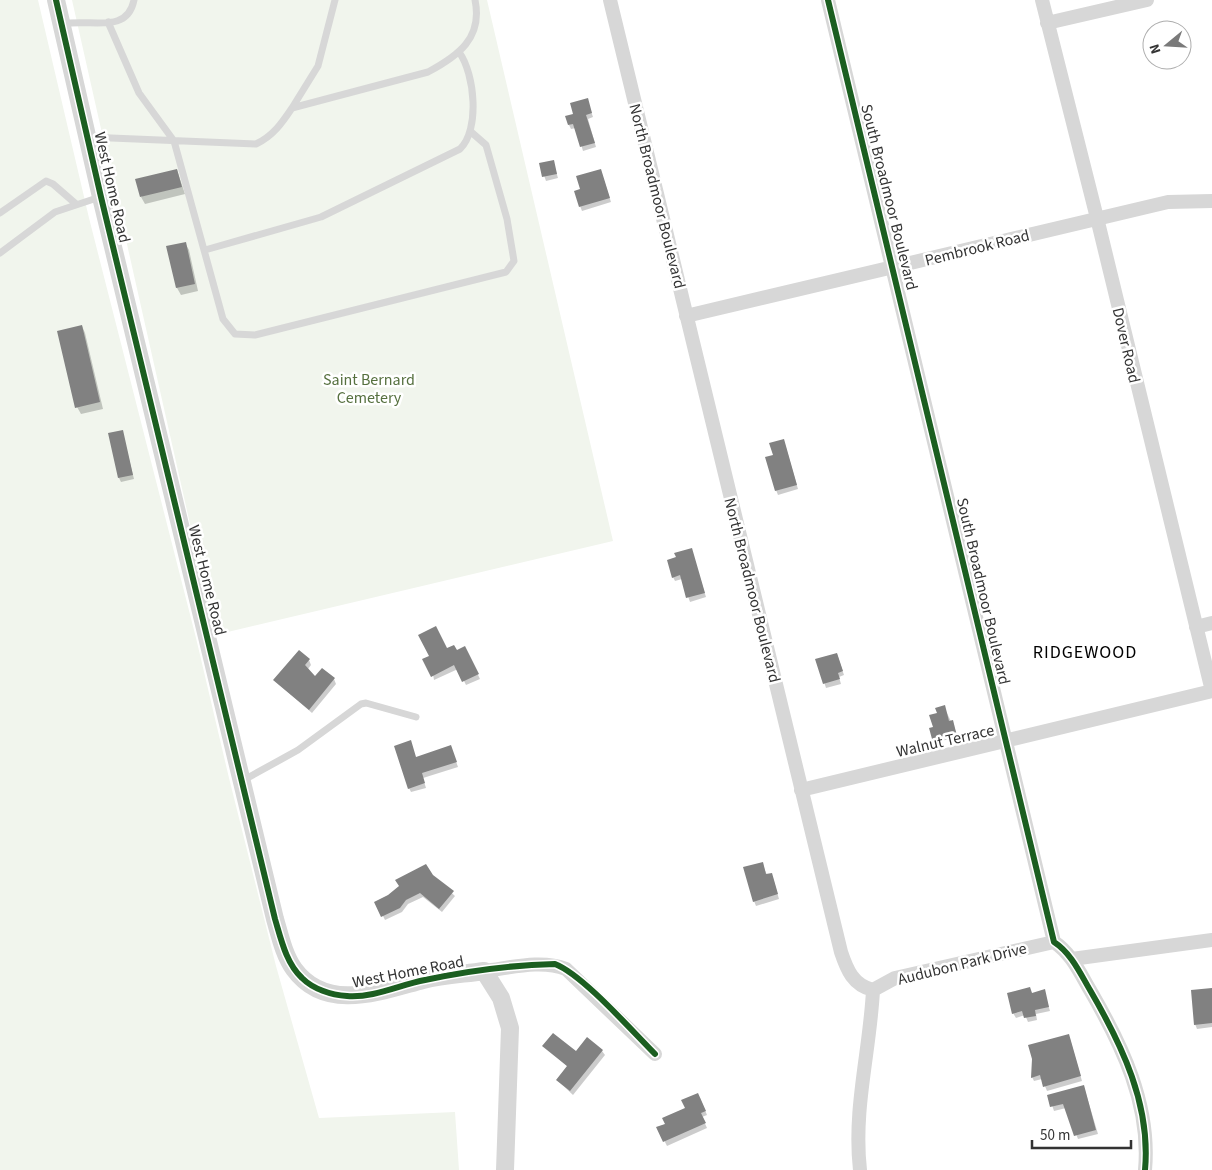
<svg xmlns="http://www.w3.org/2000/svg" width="1212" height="1170" font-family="'Source Sans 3',sans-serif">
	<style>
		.green { fill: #f1f5ed }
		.shadow { fill: #0003 }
		.building { fill: #818181 }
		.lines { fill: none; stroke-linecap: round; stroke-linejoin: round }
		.service { stroke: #d7d7d7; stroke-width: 7 }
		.minor { stroke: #d7d7d7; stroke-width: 14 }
		.tertiary { stroke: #d7d7d7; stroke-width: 18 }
		.cycleway-casing { stroke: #fff; stroke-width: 9 }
		.cycleway { stroke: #1b5e20; stroke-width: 6 }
		.labels { text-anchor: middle; stroke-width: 5; stroke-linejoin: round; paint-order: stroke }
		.street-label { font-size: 16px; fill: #333; stroke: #fff }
		.park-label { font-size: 16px; fill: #56703f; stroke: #fff }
		.neighbourhood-label { font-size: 18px; letter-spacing: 1px; fill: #000; stroke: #fff }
	</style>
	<rect width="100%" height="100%" fill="#fff"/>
	<path class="green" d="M0,0h38l51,218 107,420 33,140 47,188 43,152 136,-6 4,58h-459z
		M72,0h415l126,541 -398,94z"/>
	<path class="shadow" d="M587,99l6,18 -5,2 8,28 -13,4 -7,-23 -5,1 -2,-4z
		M553,161l5,17 -12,3 -6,-17z
		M177,170l8,24 -40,10 -4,-7z
		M601,171l10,31 -29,9 -2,-5 2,-16z
		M185,243l4,7 9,41 -17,4 -4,-7 -9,-41z
		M82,326l3,7 18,76 -22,5 -4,-7z
		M122,431l12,48 -13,3 -2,-4z
		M784,441l14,48 -20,6 -2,-5 -2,-34z
		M691,549l15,48 -16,5 -8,-23 -7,2 -2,-4 4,-19z
		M446,649l21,3 13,27 -14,6 -8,-16 -24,11 -4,-23z
		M837,654l7,21 -5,2 2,7 -15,4 -9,-28z
		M309,660l2,5 -3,4 7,9 19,1 2,5 -24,29 -37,-32z
		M946,711l12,25 -22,7 -2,-5v-10z
		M451,747l7,20 -35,11 3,10 -15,4 -2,-4 7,-30z
		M762,863l5,12 6,3 6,21 -23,7 -2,-5z
		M433,876l22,20 -13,16 -19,-15 -15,7 -6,8 -17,8 -9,-18z
		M1030,989l2,5 12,-3 6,20 -14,3 1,6 -9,2 -3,-7 -9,3 -3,-5z
		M1212,989v38l-15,2 -2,-5z
		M1070,1039l12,42 -35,10 -5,-12 -8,2 -2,-4z
		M544,1046l32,7 26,-2 3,4 -32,40 -16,-15 11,-13z
		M1084,1087l14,47 -20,5 -12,-31 -12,3 -5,-15z
		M700,1098l7,17 -5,2 5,11 -40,18 -9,-18 8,-4z"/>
	<path class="building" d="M588,98l4,15 -6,2 9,28 -15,4 -7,-23 -5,1 -3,-9 8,-2 -3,-11z
		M554,160l3,14 -15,3 -3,-14z
		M177,169l5,18 -42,10 -5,-18z
		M601,169l9,29 -31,9 -5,-16 6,-2 -4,-13z
		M186,242l9,42 -19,4 -10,-42z
		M82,325l18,77 -25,6 -18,-77z
		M123,430l10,45 -15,3 -10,-45z
		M784,439l13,46 -22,6 -10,-34 8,-2 -4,-12z
		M692,548l13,45 -19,5 -6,-23 -8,3 -5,-18 9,-3 -2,-4z
		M436,626l11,22 7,-3 3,5 8,-4 14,28 -17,8 -8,-17 -23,12 -9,-18 7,-3 -11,-21z
		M299,650l11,9 -5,6 10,11 7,-8 13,10 -26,32 -36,-30z
		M837,653l6,18 -5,2 2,6 -17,5 -8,-25z
		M945,705l4,16 4,-1 3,12 -24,7 -3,-11 4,-1 -4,-12 8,-2 -2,-5z
		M411,740l5,17 35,-12 6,17 -35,11 3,10 -17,6 -14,-43z
		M763,862l3,12 6,-1 6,21 -25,8 -10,-35z
		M426,864l7,11 21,16 -15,18 -19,-16 -14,7 -6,8 -19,9 -7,-15 14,-7 11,-9 -4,-6z
		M1030,987l2,6 13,-4 4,18 -14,3 1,6 -12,2 -2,-7 -10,3 -5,-21z
		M1212,988v35l-18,2 -3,-35z
		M553,1033l23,18 11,-14 16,13 -33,41 -14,-11 11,-14 -25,-20z
		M1069,1034l12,42 -38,11 -3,-12 -9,3 1,-19 -4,-14z
		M1084,1085l12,45 -22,6 -11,-32 -13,3 -3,-12z
		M698,1093l8,18 -5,2 5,10 -43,19 -7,-15 9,-3 -3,-6 23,-10 -4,-8z"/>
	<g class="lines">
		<path class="service" d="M335,0l-17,66 -26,42 136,-36c30,-16 55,-34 47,-72
			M108,22l31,71 35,48 49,178 12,15 20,1 251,-63 8,-11 -7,-42 -21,-74 -16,-14
			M63,24c27,-6 64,11 71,-24
			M87,137l169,7c17,-8 26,-21 36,-36
			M0,213l46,-32 7,3 23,20
			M205,250l116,-33 139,-68c20,-19 15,-75 -1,-97
			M0,253l55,-41 45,-15
			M242,781l56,-31 63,-46 5,-1 50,14"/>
		<path class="minor" d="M610,0l231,952c6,18 12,33 32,38
			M828,0l226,942c17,11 26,31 36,48 32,55 61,115 55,180
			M1042,0l55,218 115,473
			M1047,23l100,-23
			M686,316l482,-114 44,-1
			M1196,627l16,-4
			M801,790l411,-99
			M1072,959l140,-19
			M484,971c26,-3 57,-12 82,-2l89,85
			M873,990l22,-12 159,-36
			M860,1170c-7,-61 10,-119 13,-180"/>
		<path class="tertiary" d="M56,0l45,197 174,722c5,17 9,36 19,50 32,44 87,22 129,11 20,-5 41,-6 61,-9l17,27 9,30 -5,142"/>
		<g class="cycleway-casing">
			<path id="cycleway" d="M56,0l45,197 174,722c6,20 11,44 27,59 11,11 29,17 45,18 27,2 52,-11 78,-16 42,-9 87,-15 130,-16 28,11 76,66 100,90
				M828,0l226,942c17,11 26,31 36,48 32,55 61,115 55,180"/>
		</g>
		<use href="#cycleway" class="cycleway"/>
	</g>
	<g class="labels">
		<g class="street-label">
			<text transform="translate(113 187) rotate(77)" y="6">West Home Road</text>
			<text transform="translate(658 196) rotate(76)" y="6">North Broadmoor Boulevard</text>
			<text transform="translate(890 197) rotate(76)" y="6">South Broadmoor Boulevard</text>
			<text transform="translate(977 247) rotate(-14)" y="6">Pembrook Road</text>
			<text transform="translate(1127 345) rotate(77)" y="6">Dover Road</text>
			<text transform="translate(208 580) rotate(76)" y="6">West Home Road</text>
			<text transform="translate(753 590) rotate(76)" y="6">North Broadmoor Boulevard</text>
			<text transform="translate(984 591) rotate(77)" y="6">South Broadmoor Boulevard</text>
			<text transform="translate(945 740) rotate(-13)" y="6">Walnut Terrace</text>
			<text transform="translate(962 963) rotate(-14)" y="6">Audubon Park Drive</text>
			<text transform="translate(408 971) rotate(-11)" y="6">West Home Road</text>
		</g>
		<g class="park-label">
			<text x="369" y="385">Saint Bernard<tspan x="369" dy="18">Cemetery</tspan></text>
		</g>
		<g class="neighbourhood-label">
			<text x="1085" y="658">RIDGEWOOD</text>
		</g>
	</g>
	<g transform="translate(1167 45) rotate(252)"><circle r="24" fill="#ffffff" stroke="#adadad"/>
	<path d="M0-4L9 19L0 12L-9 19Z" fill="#7a7a7a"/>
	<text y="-8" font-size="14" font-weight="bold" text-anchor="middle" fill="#333333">N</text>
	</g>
	<path d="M1032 1140v8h99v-8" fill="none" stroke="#333333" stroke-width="2.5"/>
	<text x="1040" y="1140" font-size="15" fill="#333333" stroke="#ffffff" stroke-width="4" paint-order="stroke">50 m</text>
</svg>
